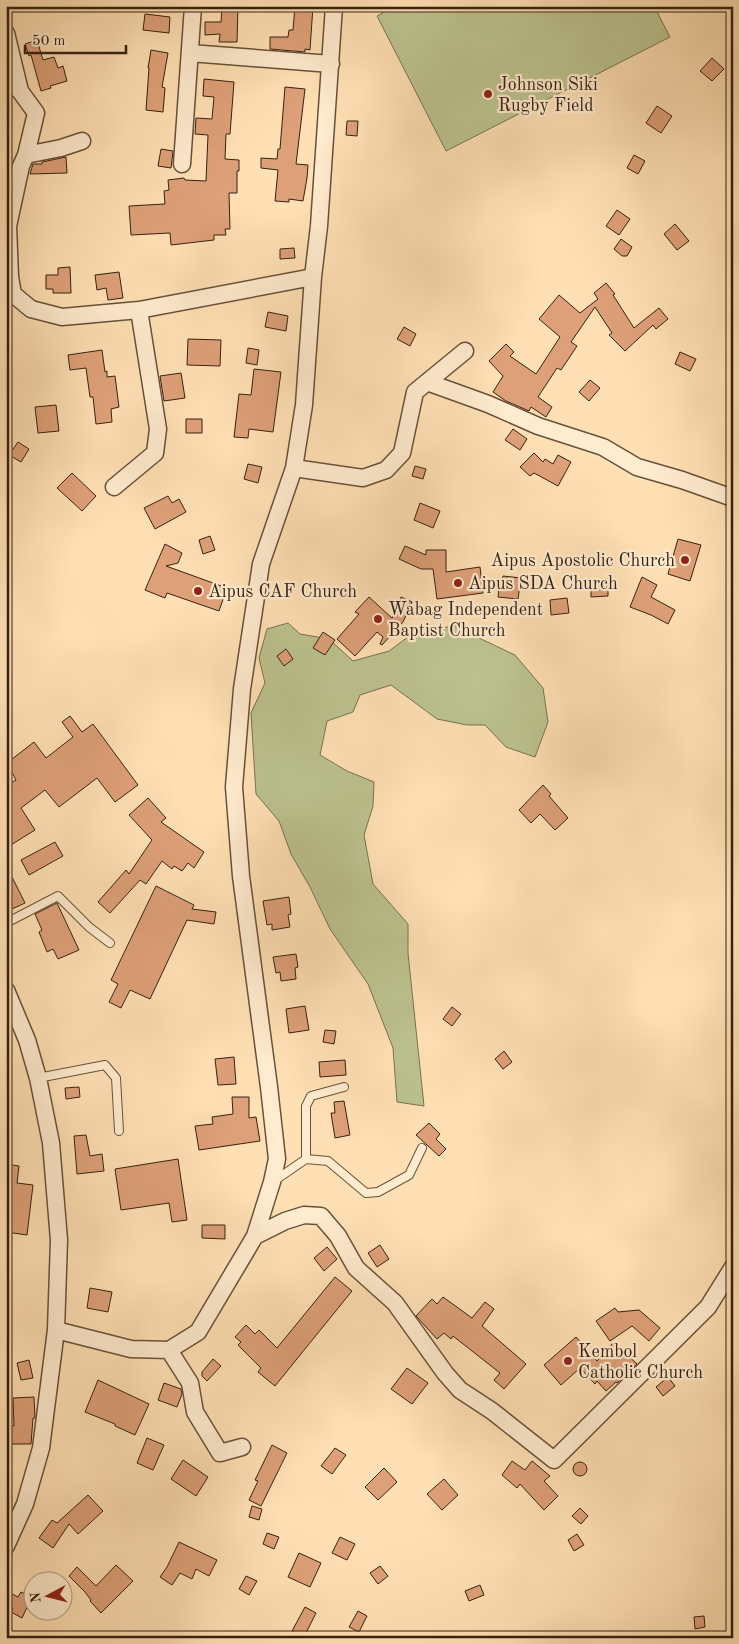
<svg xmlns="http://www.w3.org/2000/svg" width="739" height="1644" font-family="'Old Standard TT',serif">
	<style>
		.green { fill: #bcc390; stroke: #797250 }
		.building { fill: #dea078; stroke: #362111 }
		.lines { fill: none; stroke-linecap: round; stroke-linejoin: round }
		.lane-casing { stroke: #68513a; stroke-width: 10 }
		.street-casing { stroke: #68513a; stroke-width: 19 }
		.lane { stroke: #ffebce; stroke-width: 8 }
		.street { stroke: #ffebce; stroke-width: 16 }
		.poi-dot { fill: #8f2418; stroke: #ffebce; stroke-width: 2 }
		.labels { text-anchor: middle; stroke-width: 4.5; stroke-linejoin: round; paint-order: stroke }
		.poi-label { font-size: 18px; fill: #362111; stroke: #ffebce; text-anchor: start }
	</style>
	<rect width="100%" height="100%" fill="#ffe0b4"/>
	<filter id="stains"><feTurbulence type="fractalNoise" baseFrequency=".004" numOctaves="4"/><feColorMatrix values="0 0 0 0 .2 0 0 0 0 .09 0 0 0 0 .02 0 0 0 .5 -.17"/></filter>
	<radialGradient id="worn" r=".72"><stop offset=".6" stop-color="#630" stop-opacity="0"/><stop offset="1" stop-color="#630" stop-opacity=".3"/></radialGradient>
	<path class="green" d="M396,6h258l16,31 -224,114 -69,-135z
		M288,623l12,11 29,5 24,22 36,-10 27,-20 47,-6 16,13 36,17 28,33 5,34 -13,35 -29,-10 -21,-22h-18l-30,-6 -46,-34 -31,10 -7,17 -26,9 -7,34 27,16 27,11 -1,24 -9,29 9,49 35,40v29l16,153 -27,-4 -4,-54 -25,-64 -38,-55 -20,-42 -19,-33 -12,-33 -23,-27 -5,-81 14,-30 -6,-25 8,-29z"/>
	<path class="building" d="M222,6h16l-1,36h-18l1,-8 -15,1v-13h16z
		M295,6h18l-3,44 -5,-1v3l-35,-3v-12h18l1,-7h4z
		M145,14l25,3 -1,16 -26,-3z
		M37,40l6,20 11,-3 4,11 5,-2 4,15 -17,5 1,2 -10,3 -10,-36 -2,1 -4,-12z
		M151,50l17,3 -6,34 3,1 -2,24 -17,-2 3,-42h-1z
		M712,58l12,11 -12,12 -12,-10z
		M204,79l30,3 -4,52h-4l-1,25 14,1v11h-2v22h-8l1,36h-5l1,6h-12v5l-43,5 -1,-12 -39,2 -2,-29 36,-2 -1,-13 5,-1 -1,-10 16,-2 1,2 21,1 2,-46 -13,-1 1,-16 16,1 2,-22 -11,-1z
		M285,87l20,2 -9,75 12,1 -1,13 -4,23 -14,-2v3l-14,-1 3,-31 -17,-2v-10l16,1 1,-10h2z
		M657,106l15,10 -11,17 -15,-10z
		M347,121h11l-1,15 -11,-1z
		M161,149l12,2 -2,17 -13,-2z
		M634,155l11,6 -7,13 -11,-6z
		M66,157l1,16 -37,1 3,-10h9v-2z
		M617,210l13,9 -11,16 -13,-9z
		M675,224l14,17 -12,9 -13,-16z
		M621,239l11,8 -5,9h-5l-8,-7z
		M294,248l1,10 -15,1v-10z
		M70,267l1,26h-18v-4h-7v-14h12v-7z
		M119,272l4,26 -15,2 -2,-12 -9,2 -2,-15z
		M606,283l9,11 -2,1 21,33 25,-20 9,11 -12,10 -3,-4 -28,26 -16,-16 3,-2 -17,-26 -24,35 6,4 -16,24 -4,-2 -19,29 14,10 -6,10 -15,-10 -2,4 -23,-10 -13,-9 10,-16 -14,-15 17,-17 8,8 -4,4 26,18 24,-37 -21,-18 20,-24 21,18 18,-14 -4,-6z
		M268,312l20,4 -2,15 -21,-4z
		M404,327l12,7 -6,12 -13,-7z
		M188,339l33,1 -1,26 -33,-1z
		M248,348l11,2 -2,15 -11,-2z
		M102,350l3,22 2,-1v6l8,-1 4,31 -8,2 1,13 -16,2 -3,-27h-3l-4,-29 -16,2 -2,-15z
		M680,352l16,7 -6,12 -15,-7z
		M254,369l27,3 -8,60 -24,-3 -1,9 -14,-1 5,-43 12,1z
		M181,373l4,25 -21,3 -4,-25z
		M590,380l10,8 -11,13 -10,-9z
		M56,405l3,26 -21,2 -3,-26z
		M186,419h16v14h-16z
		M513,429l14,10 -7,11 -15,-10z
		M18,442l11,7 -8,13 -12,-7z
		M534,453l9,9 2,-3 8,5 5,-9 13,7 -13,24 -24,-13 -4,3 -10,-9z
		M248,464l14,3 -4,16 -14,-4z
		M415,466l11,3 -3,10 -11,-3z
		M72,473l24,23 -14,15 -25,-23z
		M168,496l4,7 7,-4 7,13 -31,17 -11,-21z
		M420,503l20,8 -7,17 -19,-8z
		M210,536l5,14 -12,4 -4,-14z
		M678,539l23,6 -11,36 -22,-7z
		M165,544l17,9 -4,10 -12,3 61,22 -8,23 -52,-18 -2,5 -20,-8z
		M405,546l21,9v-5h20v22l34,-5 3,26 -46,6 -4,-30h-12l-22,-10z
		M503,576l18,2 -3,21 -20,-2 2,-17h2z
		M642,577l15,8 -6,12 24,13 -7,14 -17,-9 -21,-8z
		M608,579v17l-17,1v-17z
		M369,597l23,21 9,-21 11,5 -9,20 -21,23 -2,-1 3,-7 -6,-5 -22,24 -18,-17 22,-25 -4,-2z
		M567,598l2,15 -18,2 -1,-15z
		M323,632l12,8 -10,15 -12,-7z
		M286,649l7,10 -9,7 -7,-10z
		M70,716l12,16 11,-8 45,61 -23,17 -18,-24 -38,29 -14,-17 -24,18 14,22 -29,18v-62l10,-6 -9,-17 27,-21 12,16 27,-21 -11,-15z
		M543,785l8,9 -2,2 19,22 -13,12 -15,-16 -9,9 -12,-13z
		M148,798l18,20 -5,4 43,30 -10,16 -6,-5 -6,8 -8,-5 -2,3 -10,-8 -16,23 -6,-4 -30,33 -12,-11 28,-32 3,4 23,-34 -23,-25z
		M55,842l8,14 -34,19 -8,-15z
		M6,865l19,38 -13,6 -6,-11z
		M156,886l38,19 -2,4 24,3 -2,12 -27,-4 -37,79 -20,-9 -9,18 -12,-6 9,-18 -7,-4z
		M289,897l2,17 -3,1 2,12 -18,3v-6l-5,1 -4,-24z
		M57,903l22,47 -21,9 -5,-10 -6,3 -8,-20 3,-2 -7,-16z
		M296,954l2,13 -3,1 1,11 -15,2 -1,-9 -4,1 -3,-16z
		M305,1006l4,24 -20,3 -3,-24z
		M452,1007l9,7 -9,12 -9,-7z
		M325,1030l11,1 -2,13 -11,-2z
		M504,1051l8,11 -9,7 -8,-10z
		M234,1057l2,27 -18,1 -3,-26z
		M345,1060l1,15 -26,2 -1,-15z
		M79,1087l1,10 -14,2 -1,-11z
		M232,1097h17v21l7,-1 4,24 -61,9 -4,-24 18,-2 -1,-7 21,-3z
		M344,1101l6,34 -15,3 -4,-25h4l-1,-11z
		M429,1123l11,11 -4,5 10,10 -7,7 -23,-21z
		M86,1135l4,21 12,-2 2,17 -27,3 -3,-38z
		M178,1159l9,61 -15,2 -3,-19 -48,7 -6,-41z
		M6,1164l13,2 -2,17 16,2 -6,50 -21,-3z
		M202,1225h23v14l-23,-1z
		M380,1245l9,14 -12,8 -9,-14z
		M327,1247l10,12 -13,12 -10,-13z
		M335,1277l17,14 -77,95 -17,-14 3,-4 -23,-23 3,-3 -6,-5 11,-12 9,9 4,-4 18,18z
		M90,1288l22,4 -4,20 -21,-4z
		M443,1297l29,21 13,-16 9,7 -12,17 44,38 -22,25 -10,-9 6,-7 -47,-37 -2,3 -7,-6 -7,6 -21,-23 16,-17 5,5z
		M615,1308l3,4 21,-2 21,18 -11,13 -17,-15 -22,15 -14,-20z
		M576,1337l21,24 17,-19 23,22 -20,19 -1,-1 -10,9 -9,-10 -2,3 -15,-16 -19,17 -17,-20z
		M213,1359l8,7 -14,15 -5,-5v-4z
		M29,1360l4,18 -12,2 -4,-17z
		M407,1368l21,15 -16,21 -21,-15z
		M668,1377l7,9 -12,10 -7,-9z
		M98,1380l51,24 -14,31 -20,-9v-2l-30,-12z
		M164,1383l17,6 1,5 -5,13 -19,-7z
		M34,1397l1,21h-2l-2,26h-25v-18h8l-1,-28z
		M147,1438l17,7 -11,25 -16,-7z
		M272,1445l15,8 -26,53 -12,-6 9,-19 -3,-1z
		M335,1448l11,7 -14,19 -11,-8z
		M183,1460l25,17 -12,19 -25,-17z
		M512,1461l13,9 7,-9 18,15 -6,5 14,15 -14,14 -24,-26 -3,4 -15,-13z
		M573 1469a7 7 0 1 1 14 0a7 7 0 1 1-14 0Z
		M384,1468l13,14 -19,18 -13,-13z
		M444,1479l14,16 -16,15 -15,-16z
		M88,1495l15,16 -25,23 -9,-10 -16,24 -14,-10 13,-18 5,3z
		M252,1506l10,3 -3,11 -10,-3z
		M580,1508l8,8 -7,8 -9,-8z
		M267,1533l12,4 -5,12 -11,-5z
		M577,1534l7,11 -10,6 -6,-11z
		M340,1537l15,7 -8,16 -15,-7z
		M179,1542l38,18 -8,16 -13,-7 -4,10 -12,-6 -8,12 -12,-8 7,-10z
		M299,1553l22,10 -11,24 -22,-10z
		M116,1565l17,16 -32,32 -11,-12 1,-1 -6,-8 -16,-16 8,-9 19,19z
		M380,1566l8,10 -10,8 -8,-11z
		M246,1576l11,5 -8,14 -10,-6z
		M480,1585l4,10 -15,6 -4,-10z
		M6,1591l12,6 3,-5 11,5 -10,21 -11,-6 2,-4 -7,-3z
		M305,1607l11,6 -12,24 -12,-6z
		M358,1611l9,5 -8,16 -10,-5z
		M704,1616l1,11 -10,2 -1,-12z"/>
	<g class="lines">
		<g class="lane-casing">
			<path id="lane" d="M6,923l52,-27 31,31 21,16
				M38,1078l67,-13 11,13 3,53
				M306,1159v-53l5,-10 33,-9
				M274,1181l32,-22 22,2 38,32 12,-1 31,-17 13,-27"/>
		</g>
		<g class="street-casing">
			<path id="street" d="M6,33l14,58
				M190,53l141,11
				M6,79l14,12 16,22 -10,42 -5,11 -13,60 2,51 3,17 18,15 31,8 77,-7 174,-33
				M26,155l35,-7 21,-7
				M182,164l11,-158
				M427,382l61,22 50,22 65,21 34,20 45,13 48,17 3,-1
				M294,468l69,10 23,-8 16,-17 13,-61 50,-41
				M114,487l41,-34 3,-24 -19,-119
				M6,990l21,50 11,38 13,65 8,97 -3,90 -15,118 -16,56 -19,42
				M255,1236l30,-15 19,-6 17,1 17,20 18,32 39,35 50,70 15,17 32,21 62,49 154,-153 25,-40
				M56,1330l75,19 38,1 29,-18 57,-96 17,-54 5,-23 -8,-72 -28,-211 -7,-89 8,-98 19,-125 33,-96 10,-63 9,-128 6,-51 15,-220
				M169,1350l21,33 5,29 25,41 22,-6"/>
		</g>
		<use href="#lane" class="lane"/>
		<use href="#street" class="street"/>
	</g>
	<g class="poi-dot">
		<circle cx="488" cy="94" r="5"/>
		<circle cx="685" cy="560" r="5"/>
		<circle cx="458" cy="583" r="5"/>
		<circle cx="198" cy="591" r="5"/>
		<circle cx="378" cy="619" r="5"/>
		<circle cx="568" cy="1361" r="5"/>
	</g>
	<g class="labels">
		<g class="poi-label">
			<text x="498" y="90">Johnson Siki<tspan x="498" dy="21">Rugby Field</tspan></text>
			<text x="675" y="566" text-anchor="end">Aipus Apostolic Church</text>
			<text x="468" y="589">Aipus SDA Church</text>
			<text x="208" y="597">Aipus CAF Church</text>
			<text x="388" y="615">Wabag Independent<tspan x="388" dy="21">Baptist Church</tspan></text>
			<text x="578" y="1357">Kembol<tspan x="578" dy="21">Catholic Church</tspan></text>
		</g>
	</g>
	<rect width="739" height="1644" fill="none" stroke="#ffe0b4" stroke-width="25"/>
	<rect x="8" y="8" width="724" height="1629" fill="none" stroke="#362111" stroke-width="2.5"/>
	<rect x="12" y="12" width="714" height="1619" fill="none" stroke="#362111"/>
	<g transform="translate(48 1596) rotate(263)"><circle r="24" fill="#ffebce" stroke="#af9a82"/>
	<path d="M0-4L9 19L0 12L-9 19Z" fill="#8f2418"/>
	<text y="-8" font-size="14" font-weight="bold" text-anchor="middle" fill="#362111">N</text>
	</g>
	<path d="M25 45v8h101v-8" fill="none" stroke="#362111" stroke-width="2.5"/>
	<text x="32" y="45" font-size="15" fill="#362111" stroke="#ffebce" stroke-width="4" paint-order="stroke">50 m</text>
	<rect width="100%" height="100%" filter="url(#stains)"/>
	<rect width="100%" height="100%" fill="url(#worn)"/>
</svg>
